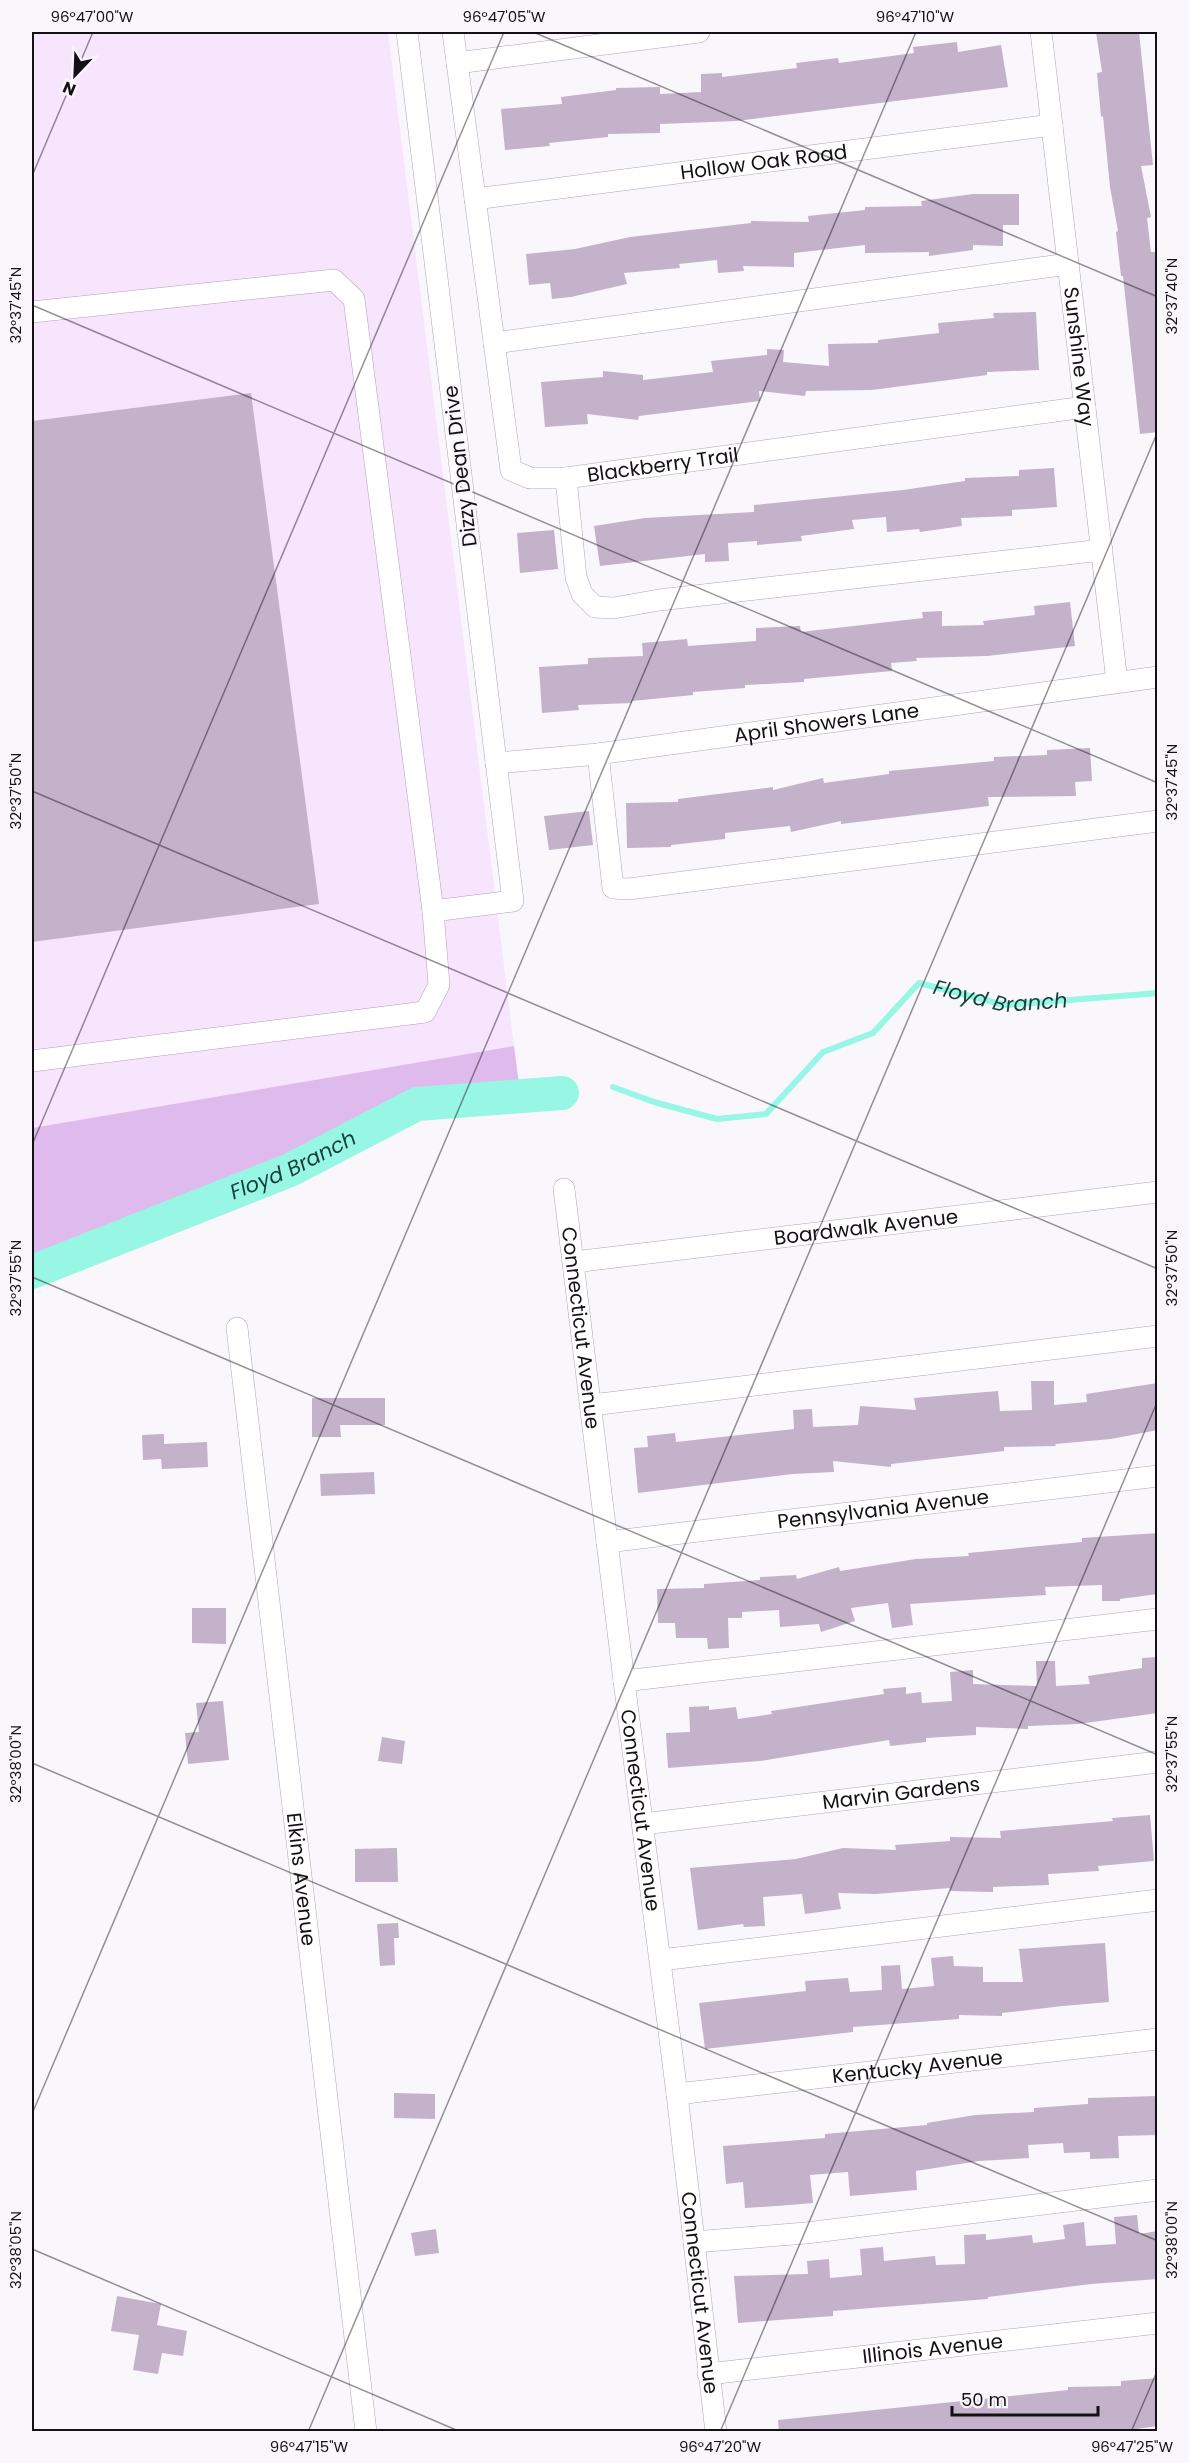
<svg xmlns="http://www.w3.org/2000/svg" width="1189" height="2463" font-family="Poppins,sans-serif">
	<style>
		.built { fill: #f7e5fe }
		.green { fill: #dfbaed }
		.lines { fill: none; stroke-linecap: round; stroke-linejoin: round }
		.stream { stroke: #98f6e4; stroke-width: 6 }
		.river { stroke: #98f6e4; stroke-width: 34 }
		.building { fill: #c3b2ca }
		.minor-casing { stroke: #b2a2b9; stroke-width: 22 }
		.minor { stroke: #fff; stroke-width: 21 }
		.ticks { fill: none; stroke: #150f17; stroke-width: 1.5; stroke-opacity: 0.45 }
		.labels { text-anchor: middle; stroke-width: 5; stroke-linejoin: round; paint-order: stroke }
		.street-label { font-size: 20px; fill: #150f17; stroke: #faf7fc }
		.water-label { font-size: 21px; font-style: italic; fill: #143f38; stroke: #faf7fc }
		.neatline { fill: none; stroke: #150f17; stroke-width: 2 }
		.ticks-label { font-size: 15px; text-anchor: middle; fill: #150f17 }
	</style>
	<rect width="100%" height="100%" fill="#faf7fc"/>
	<path class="built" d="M32,32h356l126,1014 -482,82z"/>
	<path class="green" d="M514,1046l7,53 -118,23 -63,27 -60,32 -92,30 -156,59v-142z"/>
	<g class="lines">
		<path class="stream" id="s1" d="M613,1087l41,15 63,17 49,-5 57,-62 50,-19 46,-50 86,22 153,-12"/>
		<path class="river" id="s2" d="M32,1272l258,-102 127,-66 145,-11"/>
	</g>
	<path class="building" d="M1096,32h43l14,133 -12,1 10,51 -4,1 4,34h7v180l-18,2 -17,-158h-2l-5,-44 2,-1 -8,-44 -7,-71 -2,1 -4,-44 5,-1z
		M957,42l1,10 43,-7 7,42 -271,34 -77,3v9l-52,1v3l-59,6 1,3 -45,4 -4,-41 61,-5 -1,-7 55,-7v-2l44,-1v7l41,-2v-18l21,-1v4l75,-9 -1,-5 42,-5 1,5 75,-10 -1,-6z
		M973,194h46v31h-16v21l-30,-1v5l-44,6v-4l-64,1v-8l-71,8v14l-51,-1 1,5 -26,2 -1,-13 -38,4 1,4 -56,5 3,11 -56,13 -19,2 -2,-16 -21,2 -3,-31 49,-5 55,-12 121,-14v-2l58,1 -1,-6 57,-6v-3l57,-1 -1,-5z
		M1036,312l3,58 -52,2v3l-115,15 -66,1 -1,5 -46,-5 1,10 -121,15 -1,4 -51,-6 1,10 -43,3 -4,-45 62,-5v-6l40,4v5l70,-8 -2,-11 56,-6v-6l17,1 -1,12 46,4 -1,-22 50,-1v-3l61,-7 -1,-10 56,-5 -1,-5z
		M251,393l68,511 -287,38v-521z
		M1054,468l3,39 -45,3v6l-51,2 1,8 -42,6 -1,-3 -32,3 -1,-15 -34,3 2,9 -53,7 1,5 -45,4v-4l-29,2 1,18 -24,1v-8l-105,12 -6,-40 51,-8 109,-6v-7l149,-15 62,-9v-3l54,-2v-6z
		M554,530l4,39 -38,4 -3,-40z
		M1070,602l5,44 -88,10 -71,2 1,3 -26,2 1,8 -88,8v3l-59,3v3l-52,4v3l-61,6v2l-54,2 1,5 -37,3 -3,-46 49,-3v-6l55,-2 -1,-13 45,-4 1,7 68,-5v-13l44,-2 1,6 122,-14 -1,-6 20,-1v15l42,-1 -1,-4 52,-6 -1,-9z
		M1090,748l2,33 -17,1 1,14 -88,1 1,9 -148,18v-3l-50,11 -1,-6 -65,7v6l-54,6v2l-44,1 -1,-45 52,-1v-3l95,-12v3l50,-12 1,5 65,-9v-3l105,-10v-4l53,-2v-5z
		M589,811l4,34 -44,5 -5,-34z
		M1031,1381h23v24l33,-3 -1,-8 72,-11v47l-47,9 -56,5 1,2 -52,1v4l-113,13v3l-58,-6 1,11 -41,2 -155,19 -4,-45 14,-1 -1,-11 28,-3 1,9 118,-13 -1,-19 19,-1 1,18 45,-2 2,-19 56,4 -2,-12 84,-7 2,20 32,-1z
		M312,1398h73v27h-45l1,12h-29z
		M164,1434v10l43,-2 1,25 -46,2 -1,-10 -18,1 -1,-25z
		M374,1472l1,22 -54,2 -1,-22z
		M1158,1533v61l-38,5v2h-18v-16l-57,2 1,8 -136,9 3,21 -21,3 -4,-25 -37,5 4,13 -34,11 -2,-8 -39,3 -1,-17 -37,2v6h-14l1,30 -21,1 -1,-11h-31l-1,-15h-17l-1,-34 47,-1v-4l56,-4v-3l36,-2 1,4 42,-12 1,4 76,-12 53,-3 -1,-3 114,-11v-4z
		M192,1608h34v36l-34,-1z
		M1158,1657v56l-80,11 -50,2v3l-52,-2v8l-50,3v4l-36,4 -1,-6 -129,21 -92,7 -2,-35 24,-1 -1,-25 20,-1v4l27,-3 2,12 34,-5 -1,-3 113,-17 -1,-5 23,-2v7l15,-2 1,11 30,-2 -2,-29 23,-2v14l64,2 -1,-25h19l1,25 34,-2 -2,-8 54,-8v-10z
		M223,1701l6,59 -41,4 -3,-31 14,-1 -3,-29z
		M382,1737l23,4 -3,23 -24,-3z
		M1150,1815l4,46 -56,5 1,5 -51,3 1,11 -56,2v5l-43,-1v-3l-74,6 -38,-1 3,16 -36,5 -3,-20 -39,3 2,29 -21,1 -1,-3 -45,6 -8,-62 106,-9 47,-11 53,2 -1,-5 55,-4v-4l51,1 -1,-7 113,-10 -1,-3z
		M397,1848l1,34h-43v-33z
		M398,1923l1,15h-5l1,27 -15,1 -3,-42z
		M1105,1943l4,59 -46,4 -61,7v3l-43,-1v4l-106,8v5l-148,17 -6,-46 107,-12 -1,-10 43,-3 2,14 32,-2 -1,-24 19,-1 2,24 32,-3 -3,-28 22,-2 1,10 29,1v15h40l-4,-33z
		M394,2093l41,1v25l-41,-1z
		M1158,2096v39l-40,1 1,22 -29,1v-7l-26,1 -1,-10 -35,2 1,13 -50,3 -63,10 1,19 -67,6 -2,-24 -38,3 3,28 -36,3 -32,2 -2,-26 -17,2 -3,-38 102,-8v-4l102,-9v-2l48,-8 59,-3v-4l54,-4v-6z
		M1137,2215l2,19 19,-3v48l-67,5 -103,13v2l-155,12v5l-95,7 -4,-47 74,-2 -1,-13 22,-2 1,19 32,-3 -2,-26 23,-2 1,14 51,-5 1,9 29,-1 -1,-29 22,-1v6l46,-5 1,8 32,-4 -2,-14 21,-3 2,24 30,-2 -2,-27z
		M436,2229l3,24 -24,3 -4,-23z
		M117,2296l44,8 -4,21 30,6 -4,25 -21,-3 -4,21 -25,-4 6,-35 -28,-4z
		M1158,2378v48l-44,6h-335l-1,-12 290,-30v-3l53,-1v-5z"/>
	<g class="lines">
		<g class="minor-casing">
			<g id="minor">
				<path id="s3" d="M453,32l58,438 19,8h36l519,-71"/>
				<path id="s4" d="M1041,32l76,650"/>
				<path d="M457,63l242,-31"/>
				<path id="s5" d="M475,199l577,-74"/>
				<path d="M32,312l302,-32 20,19 79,612"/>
				<path d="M494,343l574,-79"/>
				<path d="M566,478l10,99 6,17 13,13 19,1 45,-8 443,-50"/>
				<path d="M598,754l15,134 16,1 529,-68"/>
				<path id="s6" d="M496,763l102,-9 560,-77"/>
				<path d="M32,1061l393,-49 14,-27 -6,-74 80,-10 -106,-869"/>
				<path id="s7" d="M564,1189l60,492 53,413 39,338"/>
				<path id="s8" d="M574,1262l584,-70"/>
				<path id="s9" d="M237,1328l129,1104"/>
				<path d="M592,1405l566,-69"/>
				<path id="s10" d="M607,1542l551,-66"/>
				<path d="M624,1681l534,-62"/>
				<path id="s11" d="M643,1824l515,-62"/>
				<path d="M661,1960l497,-60"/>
				<path id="s12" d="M677,2094l481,-55"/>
				<path d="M694,2242l112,-9 352,-43"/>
				<path id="s13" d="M708,2374l450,-51"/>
			</g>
		</g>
		<use href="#minor" class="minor"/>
	</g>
	<path class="ticks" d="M533,32l625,265M32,176l61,-144M32,305l1126,478M32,791l1126,478M32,1145l472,-1113M32,1277l1126,478M32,1763l1126,478M32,2114l884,-2082M32,2249l429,183M308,2432l850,-2001M720,2432l438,-1032M1131,2432l27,-63"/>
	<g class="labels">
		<g class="street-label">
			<text dy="7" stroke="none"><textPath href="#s5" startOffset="291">Hollow Oak Road</textPath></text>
			<text dy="7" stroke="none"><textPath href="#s4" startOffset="327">Sunshine Way</textPath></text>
			<text dy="7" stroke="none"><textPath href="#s3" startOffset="596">Blackberry Trail</textPath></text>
			<text transform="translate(460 466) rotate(-97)" y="7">Dizzy Dean Drive</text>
			<text dy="7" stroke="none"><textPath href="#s6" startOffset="333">April Showers Lane</textPath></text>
			<text dy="7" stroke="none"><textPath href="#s8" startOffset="294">Boardwalk Avenue</textPath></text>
			<text dy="7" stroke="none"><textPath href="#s7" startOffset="140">Connecticut Avenue</textPath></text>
			<text dy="7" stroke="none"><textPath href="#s10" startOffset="278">Pennsylvania Avenue</textPath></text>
			<text dy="7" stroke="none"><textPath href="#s11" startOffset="260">Marvin Gardens</textPath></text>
			<text dy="7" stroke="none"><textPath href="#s7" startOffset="626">Connecticut Avenue</textPath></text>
			<text dy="7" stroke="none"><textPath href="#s9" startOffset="555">Elkins Avenue</textPath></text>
			<text dy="7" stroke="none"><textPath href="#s12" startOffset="242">Kentucky Avenue</textPath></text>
			<text dy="7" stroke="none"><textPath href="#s7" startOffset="1112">Connecticut Avenue</textPath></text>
			<text dy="7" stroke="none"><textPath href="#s13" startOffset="226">Illinois Avenue</textPath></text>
		</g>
		<g class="water-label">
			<text dy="7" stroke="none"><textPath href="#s1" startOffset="447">Floyd Branch</textPath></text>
			<text dy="7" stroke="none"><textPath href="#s2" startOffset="282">Floyd Branch</textPath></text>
		</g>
	</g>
	<rect width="1189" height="2463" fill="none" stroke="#faf7fc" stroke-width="66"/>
	<g transform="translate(75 75) rotate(203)" stroke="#faf7fc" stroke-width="4.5" paint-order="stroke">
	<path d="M0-4.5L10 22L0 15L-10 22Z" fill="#150f17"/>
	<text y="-9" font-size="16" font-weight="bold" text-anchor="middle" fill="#150f17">N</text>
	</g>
	<path d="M952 2406v9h146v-9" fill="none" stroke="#150f17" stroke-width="3"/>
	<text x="961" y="2406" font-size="18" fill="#150f17" stroke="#faf7fc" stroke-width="4.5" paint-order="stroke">50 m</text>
	<rect x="33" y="33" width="1123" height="2397" class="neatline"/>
	<g class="ticks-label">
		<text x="92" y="22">96°47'00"W</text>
		<text x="504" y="22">96°47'05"W</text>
		<text x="915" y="22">96°47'10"W</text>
		<text transform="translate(1172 296) rotate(-90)" y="5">32°37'40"N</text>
		<text transform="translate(16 305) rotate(-90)" y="5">32°37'45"N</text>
		<text transform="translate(1172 782) rotate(-90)" y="5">32°37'45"N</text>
		<text transform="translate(16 791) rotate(-90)" y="5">32°37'50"N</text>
		<text transform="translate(1172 1268) rotate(-90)" y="5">32°37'50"N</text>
		<text transform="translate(16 1278) rotate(-90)" y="5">32°37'55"N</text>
		<text transform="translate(1172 1754) rotate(-90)" y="5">32°37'55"N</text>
		<text transform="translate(16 1764) rotate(-90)" y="5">32°38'00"N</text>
		<text transform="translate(1172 2240) rotate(-90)" y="5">32°38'00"N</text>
		<text transform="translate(16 2250) rotate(-90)" y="5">32°38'05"N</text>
		<text x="309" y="2452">96°47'15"W</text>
		<text x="720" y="2452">96°47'20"W</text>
		<text x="1132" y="2452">96°47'25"W</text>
	</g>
</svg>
